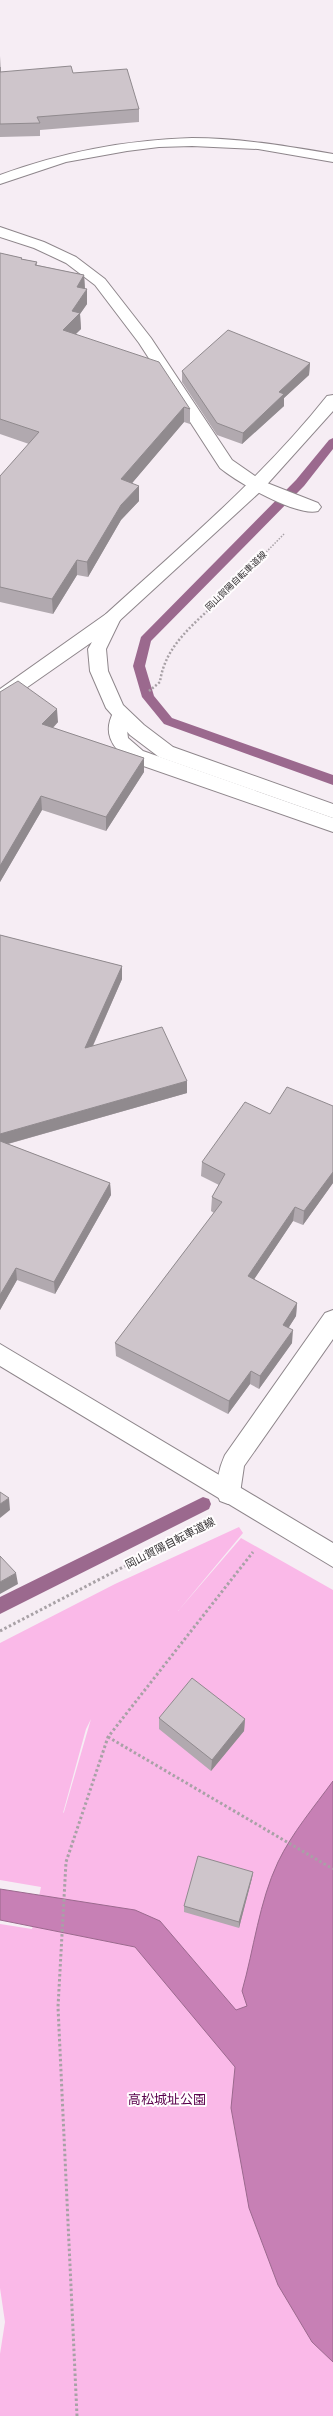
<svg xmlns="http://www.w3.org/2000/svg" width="333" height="2416" font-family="'DejaVu Sans','Noto Sans JP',sans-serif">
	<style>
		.green { fill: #fab9e8; fill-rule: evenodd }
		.water { fill: #c780b5; stroke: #9b698e }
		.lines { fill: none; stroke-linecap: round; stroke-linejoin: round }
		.stream { fill: #9b698e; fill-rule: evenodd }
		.street-casing { stroke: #8e868b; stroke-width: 2 }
		.secondary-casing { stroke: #8e868b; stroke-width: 2 }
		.path-far2 { stroke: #a8a1a6; stroke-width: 1.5; stroke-dasharray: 1.5 1.5; stroke-linecap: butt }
		.path-far1 { stroke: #a8a1a6; stroke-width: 2.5; stroke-dasharray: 2 2; stroke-linecap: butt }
		.path { stroke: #a8a1a6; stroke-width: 3; stroke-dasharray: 2.5 2.5; stroke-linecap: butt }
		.street { fill: #fff; fill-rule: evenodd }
		.secondary { fill: #fff; fill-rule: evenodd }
		.wall { fill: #b1a9af }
		.shaded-wall { fill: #908a8e }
		.building { fill: #cec5cb; stroke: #908a8e }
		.labels { text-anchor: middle; stroke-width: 4; stroke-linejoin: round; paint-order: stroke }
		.far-street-label { font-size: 9px; fill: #353234; stroke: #fffdfe }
		.street-label { font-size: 11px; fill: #353234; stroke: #fffdfe }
		.near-park-label { font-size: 13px; fill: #5a004c; stroke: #fffdfe }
	</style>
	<rect width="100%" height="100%" fill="#f6edf4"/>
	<path class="green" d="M239,1527l4,6 -65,78 63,-73 92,52v826h-333v-62l5,-32 -5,-34v-364l32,5 9,-42 -41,-7v-237l115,-59zM91,1719l-27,93 -1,1 23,-84z"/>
	<path class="water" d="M333,1781v581l-21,-20 -34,-57 -29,-77 -18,-100 4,-41 -100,-120 -135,-27v-31l135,21 25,11 76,89 11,-4 -5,-15c12,-42 17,-89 36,-129 14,-29 36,-55 55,-81z"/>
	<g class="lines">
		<path class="stream" d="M333,438v11l-29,37 -153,155 -6,25 9,30 18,22 161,57v10l-169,-61 -22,-27 -9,-31 8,-29 155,-157 33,-40z
			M203,1497l6,2 2,5 -2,5 -209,105v-17z"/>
		<g class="street-casing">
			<path id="street" d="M192,138c48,0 94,8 141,16v8l-75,-13 -66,-3 -33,1 -32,4 -61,11 -66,22v-9c63,-23 125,-35 192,-37z
				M0,227l44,15 32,15 29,22 46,59 81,122 30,21 56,22 3,4 -3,4c-21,6 -81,-29 -98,-43l-81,-125 -44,-58 -29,-22 -32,-15 -34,-11z
				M112,612l6,2 3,4 -15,31 2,22 15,34 21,20 29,22 160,57v14l-174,-61 -29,-22 -24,-27 -16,-37 -2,-22 4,-7 -86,60 -6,2v-15l106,-75z
				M0,1344l333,199v24l-333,-201z"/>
		</g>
		<g class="secondary-casing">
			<path id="secondary" d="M333,395v16l-71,79 -144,132 -6,2 -6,-2 -3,-4 3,-4c77,-70 156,-136 221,-218z
				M121,710l7,1 2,5 -3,14 1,8 15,13 190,67v14l-204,-71c-17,-14 -27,-28 -15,-50z
				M333,1310v29l-89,127 -4,27 -4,8 -8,3 -8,-3c-6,-13 -1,-33 5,-46l100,-142z"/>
		</g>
		<path class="path-far2" d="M222,597l62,-63"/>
		<path class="path-far1" d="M149,691l11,-9c5,-38 37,-60 63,-86"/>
		<path class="path" d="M0,1631l206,-107
			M108,1737l225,132
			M77,2416l-19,-409 8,-145 42,-125 145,-185"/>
		<use href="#street" class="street"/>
		<use href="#secondary" class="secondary"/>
	</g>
	<path class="wall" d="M0,56l1,16 72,1 66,36v13l-99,8v6l-40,1z
		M0,253l22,5v1l15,3v3l47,10 1,13 2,16 -7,10 1,15 -6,5 115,75v15l-6,-2 -52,61 7,18 -18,19 -33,57 -11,-2 -24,39 -53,-12v-126l29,-32 -29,-10z
		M310,363l-1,12 -25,23v8l-42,38 -25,-9 -35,-53v-11z
		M0,692l58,30 -5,6 91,30v14l-38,59 -64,-21 -42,72z
		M0,935l122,31v13l-29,67 94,35v12l-179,51 102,39 1,12 -56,99 -38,-14 -17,30z
		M333,1106v77l-30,42 -10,-4 -39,58 43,24 -1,13 -7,11 3,16 -33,46 -9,-5 -22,30 -112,-58 -1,-13 99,-130 -3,-2 1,-14 7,-12 -18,-9 1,-14 68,-48z
		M159,1718l86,1 -1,12 -33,40 -52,-42z
		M253,1872l-1,6 -13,50 -55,-16v-6z"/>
	<path class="shaded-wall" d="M84,275l1,15 -8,-3z
		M87,289v15l-7,10 1,15 -17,17 -1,-16 9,-19z
		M310,363l-1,12 -25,23v8l-42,38 1,-11 36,-41z
		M184,407v15l-62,73 -1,-16z
		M139,486v15l-18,19 -33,57 -1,-15 34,-57z
		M77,560v15l-24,39 -1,-15z
		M57,709l1,13 -15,16 -1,-14z
		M144,758v14l-38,59v-14z
		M41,796l1,14 -42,72v-16z
		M122,966v13l-36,82 -1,-13z
		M187,1081v12l-187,53v-12z
		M333,1172v11l-30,42 1,-14z
		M110,1183l1,12 -56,99 -1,-12z
		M295,1207l-2,14 -46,69 1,-14z
		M16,1268l1,12 -17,30v-15z
		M297,1303l-1,13 -14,22 1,-13z
		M293,1330l-1,13 -33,46 1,-13z
		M251,1371l-1,13 -22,30 1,-13z
		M9,1498l1,12 -10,8v-14z
		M16,1573l2,11 -18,10v-12z
		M245,1719l-1,12 -33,40 1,-11z
		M253,1872l-1,6 -13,50v-6z"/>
	<path class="building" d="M71,66l2,7 54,-4 12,40 -102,8 3,6 -40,1v-57v5z
		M0,253l22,5 -1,1 16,3 -2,3 49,10 -7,12 10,2 -15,22 8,2 -17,17 96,32 31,47 -6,-2 -63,72 18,7 -18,19 -34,57 -10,-2 -25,39 -52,-12v-111l39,-44 -39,-13z
		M228,330l82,33 -31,29 5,2 -41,39 -26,-10 -35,-52z
		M18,681l39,28 -15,15 102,34 -38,59 -65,-21 -41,70v-174z
		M0,935l122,31 -37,82 77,-21 25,54 -187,53z
		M287,1087l46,19v66l-29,39 -9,-4 -47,69 49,27 -14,22 10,5 -33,46 -9,-5 -22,30 -114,-58 107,-141 -10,-5 13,-23 -23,-12 43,-60 25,12z
		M0,1141l110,42 -56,99 -38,-14 -16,27z
		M0,1492l9,6 -9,6z
		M0,1556l16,17 -16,9z
		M192,1678l53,41 -33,41 -53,-42z
		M198,1856l55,16 -14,50 -55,-16z"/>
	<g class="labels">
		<g class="far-street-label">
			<text transform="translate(236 581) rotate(-44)" y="3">岡山賀陽自転車道線</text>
		</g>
		<g class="street-label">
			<text transform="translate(170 1543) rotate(-27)" y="4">岡山賀陽自転車道線</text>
		</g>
		<g class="near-park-label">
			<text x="167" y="2104">高松城址公園</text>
		</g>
	</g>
</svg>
